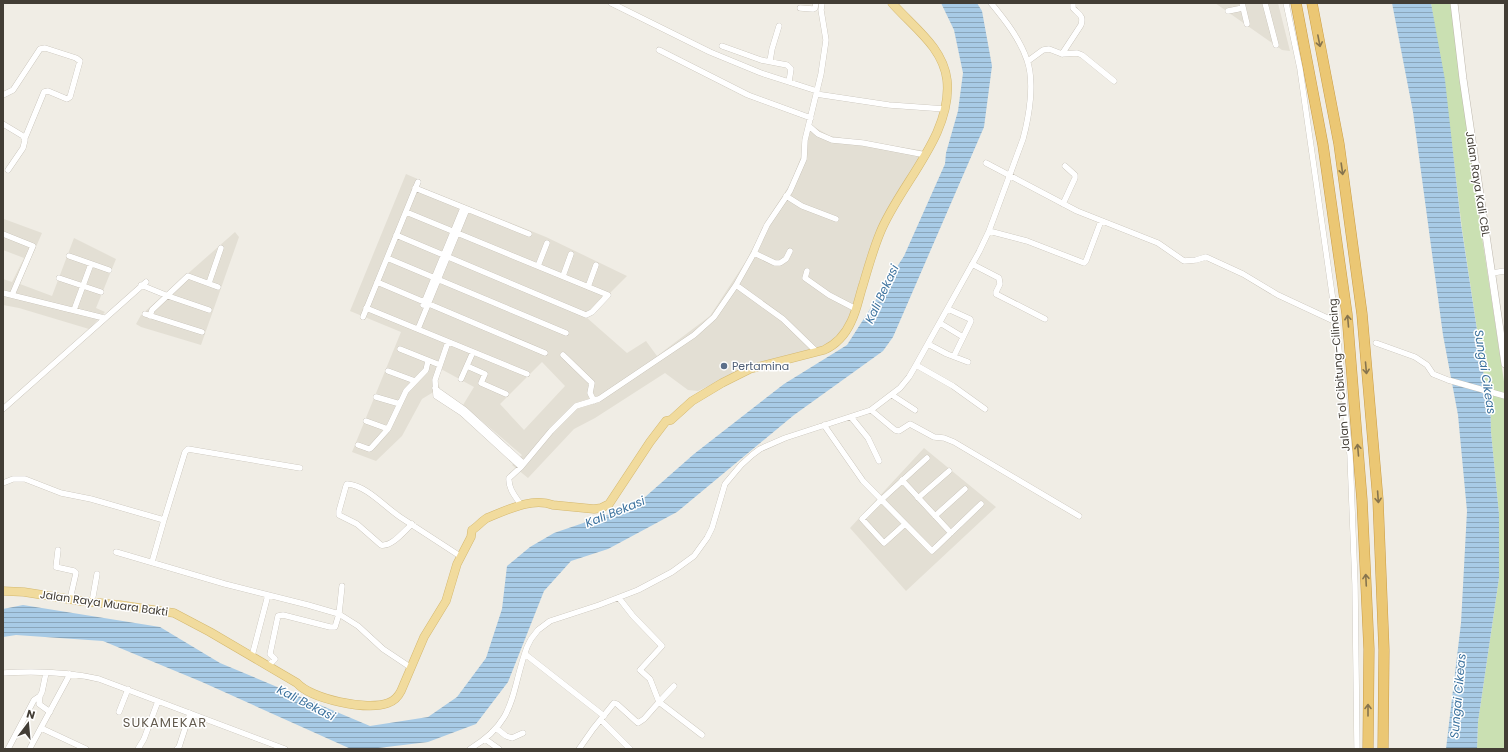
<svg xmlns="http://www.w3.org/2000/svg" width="1508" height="752" font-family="Poppins,sans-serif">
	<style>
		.residential { fill: #e3dfd4; fill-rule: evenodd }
		.grass { fill: #cae0b2 }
		.water { fill: url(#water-rules) }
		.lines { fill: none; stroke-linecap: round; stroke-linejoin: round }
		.minor-casing { stroke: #bdb7ac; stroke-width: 6 }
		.tertiary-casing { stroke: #bdb7ac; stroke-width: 8 }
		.primary-casing { stroke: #d4b86f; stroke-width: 9 }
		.motorway-casing { stroke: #c99c46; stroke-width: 11 }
		.minor { stroke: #fff; stroke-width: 5.5 }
		.tertiary { stroke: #fff; stroke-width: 7 }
		.primary { stroke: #f1db9d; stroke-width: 8 }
		.motorway { stroke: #ebc774; stroke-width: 10 }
		.oneway { stroke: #86744e }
		.service-dot { fill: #5c6f8a; stroke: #fff; stroke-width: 1.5 }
		.labels { text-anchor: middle; stroke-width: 3; stroke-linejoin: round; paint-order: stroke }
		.street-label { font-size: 11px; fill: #423d35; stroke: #fff }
		.service-label { font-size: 11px; fill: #4e5e75; stroke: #fff; text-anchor: start }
		.water-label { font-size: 12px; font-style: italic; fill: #3d739f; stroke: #fff }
		.quarter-label { font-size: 13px; letter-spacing: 1px; fill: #635b4e; stroke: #fff }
	</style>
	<defs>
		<pattern id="water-rules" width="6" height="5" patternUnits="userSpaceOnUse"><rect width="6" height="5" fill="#a8cbe6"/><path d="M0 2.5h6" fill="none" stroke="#8aa6bb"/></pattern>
	</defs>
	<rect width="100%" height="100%" fill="#f0ede5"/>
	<path class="residential" d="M1215,3h63l12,48 -8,-1z
		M814,127l16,9 96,15 -42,65 -35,102 -13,20 -14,10 -70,17 -54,26 -10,-1 -23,-17 -70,45 -21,11 -46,49 -16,-13 10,-10 -59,-50 11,-18 -33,-18 -5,12 4,7 -18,11 -20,37 -26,25 -24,-9 49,-120 -51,-21 56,-137 14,6 -2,6 128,51 81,39 -41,41 41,36 19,-12 11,15 53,-40 36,-55 24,-46 21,-32 11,-29 2,-20zM542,362l23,24 -41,44 -24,-26z
		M4,219l38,14 -22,51 32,12 22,-58 42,21 -20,49 9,4 -16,17 -70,-21 -16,-3v-26l9,3 12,-24 -21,-8z
		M235,232l4,5 -38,108 -60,-18 -5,-3 5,-9z
		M924,448l72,59 -90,84 -56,-63z"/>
	<path class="grass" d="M1431,3h23l24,208 27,177v361h-28l1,-27 21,-144v-64l-8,-82 -1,-42 -5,-7 -23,-154 -10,-84z"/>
	<path class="water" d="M941,3h36l5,8 10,55 -8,61 -91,210 -10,14 -89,64 -117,97 -69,37 -37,12 -27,30 -36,91 -32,42 -48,18 -58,7h-19l-149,-67 -99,-41 -87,-6 -13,2v-28l20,-4 137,22 60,36 150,63 58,-9 29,-20 29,-39 16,-49 5,-43 23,-19 24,-14 82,-28 58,-51 90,-70 63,-39 57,-89 41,-92 1,-11 12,-42 5,-38 -9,-43z
		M1392,3h39l14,77 16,144 24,159 5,7 1,42 8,82v64l-21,144 -1,27h-31l15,-126 6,-112 -9,-96 -15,-80 -30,-223z"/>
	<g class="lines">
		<g class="minor-casing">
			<path id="minor" d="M611,3l99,49 51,21 56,18
				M1242,3l5,21
				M1265,3l11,42
				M1286,3l14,66 36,253 14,133 5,129 2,165
				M800,8l13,1 2,-1 1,-5
				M1228,11l15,-3
				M722,46l39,14 26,5 4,4 -2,13
				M659,50l89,45 63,23
				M1062,54l19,-29c3,-10 -2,-10 -8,-17v-5
				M770,61l2,-12 7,-23
				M1028,61l15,-11 6,-1 13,5 15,-1 5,2 32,26
				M816,94l73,11 56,4
				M3,95l10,-5 27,-41 5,-1 31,10 4,3 -10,36 -3,2 -19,-8 -4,1 -19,46
				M3,124l20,12 2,4 -2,8 -15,22
				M809,126l9,8 14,6 31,3 63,12
				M986,163l91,48 81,32 26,18 12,-1 10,-3 37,17 35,21 58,27
				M415,188l114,46
				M786,196l16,10 34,13
				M1063,204l12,-26v-3l-10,-9
				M989,231l38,10 57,22 2,-2 15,-40
				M3,234l30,12 -21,49
				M396,235l190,80 6,-3 16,-17 -202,-83
				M754,253l21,10h5l6,-4 4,-8
				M69,256l40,14
				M387,258l179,75
				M972,264l27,14 1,6 -4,8v2l49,25
				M538,266l9,-23
				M807,271l-2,7 24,17 27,14
				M1492,273l13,-2
				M563,276l8,-22
				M59,278l42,14
				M377,282l168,71
				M209,283l12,-35
				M141,285l27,11 41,14
				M736,285l47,34 34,33
				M588,287l8,-22
				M3,293l101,25
				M423,305l40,-97
				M366,308l161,66
				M948,309l22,10 1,2 -17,35
				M74,310l17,-46
				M145,314l57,18
				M150,316l2,-6 36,-34 30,11
				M363,317l55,-135
				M940,323l23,14
				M418,329l49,-120
				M448,342l-13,38 1,16 26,17 59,54
				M1376,343l39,14 12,8 6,9 15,6 57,16
				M928,344l19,10 21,8
				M400,349l40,16
				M563,355l29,28 -2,10 4,8
				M916,365l37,21 32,23
				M467,366l18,8 -4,9 25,11
				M388,371l27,10
				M461,379l12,-27
				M435,388l3,3 27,19 58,53
				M892,395l23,15
				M376,397l24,7
				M3,409l143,-127
				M871,410l24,20 4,1 11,-7 24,13 10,1 10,4 125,74
				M851,417l17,21 11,23
				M366,421l22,8
				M824,425l39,56 69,70 49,-47
				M358,445l11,4 2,-1 17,-19 18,-38 20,-21 2,-9
				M902,480l49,53
				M3,483l10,-4h12l36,14 30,6 73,21 -12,42
				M918,498l31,-27
				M521,505c-5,-8 -13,-16 -12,-27l12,-11 30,-36 25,-25 23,-7 95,-64 20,-18 22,-32 18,-32 13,-28 23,-34 14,-32 1,-19 16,-66 5,-34 -5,-30 1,-7
				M935,516l30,-27
				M164,520l21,-68 3,-3 112,19
				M412,524c-8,7 -20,23 -31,21l-24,-21 -18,-9v-4l7,-25 1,-2c19,1 38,23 53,33 20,13 40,26 60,39
				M905,524l-21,19 -22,-24 19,-19 46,-42
				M58,550l-2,17 18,4 2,2 -6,26
				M116,552l109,32 83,21 31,9 19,12 25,23 27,18
				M619,598l14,18 29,30 -22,24 10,9 9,23 15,-16
				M92,602l5,-28
				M525,654l79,62
				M252,656l16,-61
				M268,666l7,-7 -5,-5 8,-38 5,-1 47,12h5l4,-13 3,-28
				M3,673c32,-2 65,-1 96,6l186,70
				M40,696l-1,8 11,8
				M119,712l9,-23
				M601,720l29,29
				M41,728l45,21
				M496,728l10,8 6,2 11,-5
				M485,739l14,10
				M30,748l40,-74
				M8,749l26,-49 6,-4 2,-4 4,-19
				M138,749l6,-10 14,-38
				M177,749l2,-2 11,-34
				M470,749c48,-29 40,-56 57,-102l4,-8 7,-9 12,-9 49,-16 39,-15 34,-18 22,-16 13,-18 5,-10 13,-44 16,-19 11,-10 8,-6 25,-11 86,-28 29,-22 9,-11 7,-12 63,-113 10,-21 34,-92c6,-22 12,-57 4,-79 -7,-21 -22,-40 -36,-57
				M579,749l14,-20 21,-26 3,1 21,19 6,-4 15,-17 43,33"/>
		</g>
		<g class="tertiary-casing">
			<path id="tertiary" d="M1454,3l9,76 42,285"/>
		</g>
		<g class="primary-casing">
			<path id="primary" d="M3,591l21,1 57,9 39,4 54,8 36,19 87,51c14,16 70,28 91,20 6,-2 10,-6 13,-12l23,-54 22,-36 11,-37 14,-27 1,-7c5,-3 10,-9 15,-12 20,-8 45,-21 66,-13l41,4 7,-1 8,-4 41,-62 16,-21 5,-1 21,-19 30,-18 28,-14 74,-19c13,-6 21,-15 27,-28 6,-12 8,-25 12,-37 5,-17 10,-35 17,-52 19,-48 73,-98 67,-153 -4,-33 -34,-53 -55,-77"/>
		</g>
		<g class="motorway-casing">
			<path id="motorway" d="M1296,3l27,142 24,169 15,186 7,149 -1,100
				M1312,3l27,141 23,170 16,186 6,150 -1,99"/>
		</g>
		<use href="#minor" class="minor"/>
		<use href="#tertiary" class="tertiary"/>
		<use href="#primary" class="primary"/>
		<use href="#motorway" class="motorway"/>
	</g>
	<defs><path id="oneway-shaft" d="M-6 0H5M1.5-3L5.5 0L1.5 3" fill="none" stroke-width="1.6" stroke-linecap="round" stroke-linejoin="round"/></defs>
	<g class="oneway">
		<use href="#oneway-shaft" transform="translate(1319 41) rotate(79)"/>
		<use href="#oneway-shaft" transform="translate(1342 169) rotate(82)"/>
		<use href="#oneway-shaft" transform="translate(1348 321) rotate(-95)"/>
		<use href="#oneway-shaft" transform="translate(1366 368) rotate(85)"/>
		<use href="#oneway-shaft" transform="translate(1358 450) rotate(-95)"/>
		<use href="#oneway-shaft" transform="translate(1378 497) rotate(86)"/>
		<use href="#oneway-shaft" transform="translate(1366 580) rotate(-93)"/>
		<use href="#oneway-shaft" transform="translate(1368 710) rotate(-90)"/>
	</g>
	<circle class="service-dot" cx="724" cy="366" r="4"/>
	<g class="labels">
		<g class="street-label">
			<text transform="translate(1478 184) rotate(81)" y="4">Jalan Raya Kali CBL</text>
			<text transform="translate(1339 375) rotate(-95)" y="4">Jalan Tol Cibitung–Cilincing</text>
			<text transform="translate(104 603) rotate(8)" y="4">Jalan Raya Muara Bakti</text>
		</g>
		<g class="service-label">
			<text x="732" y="370">Pertamina</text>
		</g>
		<g class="water-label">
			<text transform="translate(882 294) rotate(-65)" y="4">Kali Bekasi</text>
			<text transform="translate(1485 372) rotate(81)" y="4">Sungai Cikeas</text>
			<text transform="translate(615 512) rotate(-22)" y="4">Kali Bekasi</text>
			<text transform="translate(1458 696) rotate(-85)" y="4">Sungai Cikeas</text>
			<text transform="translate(306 703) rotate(27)" y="4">Kali Bekasi</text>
		</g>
		<g class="quarter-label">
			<text x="165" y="727">SUKAMEKAR</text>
		</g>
	</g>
	<rect width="1508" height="752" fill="none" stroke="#423d35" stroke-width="8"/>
	<g transform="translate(28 724) rotate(16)" stroke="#ffffff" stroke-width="3" paint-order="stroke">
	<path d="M0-3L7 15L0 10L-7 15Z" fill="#423d35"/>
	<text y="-6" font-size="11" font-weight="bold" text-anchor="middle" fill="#423d35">N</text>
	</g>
</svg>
